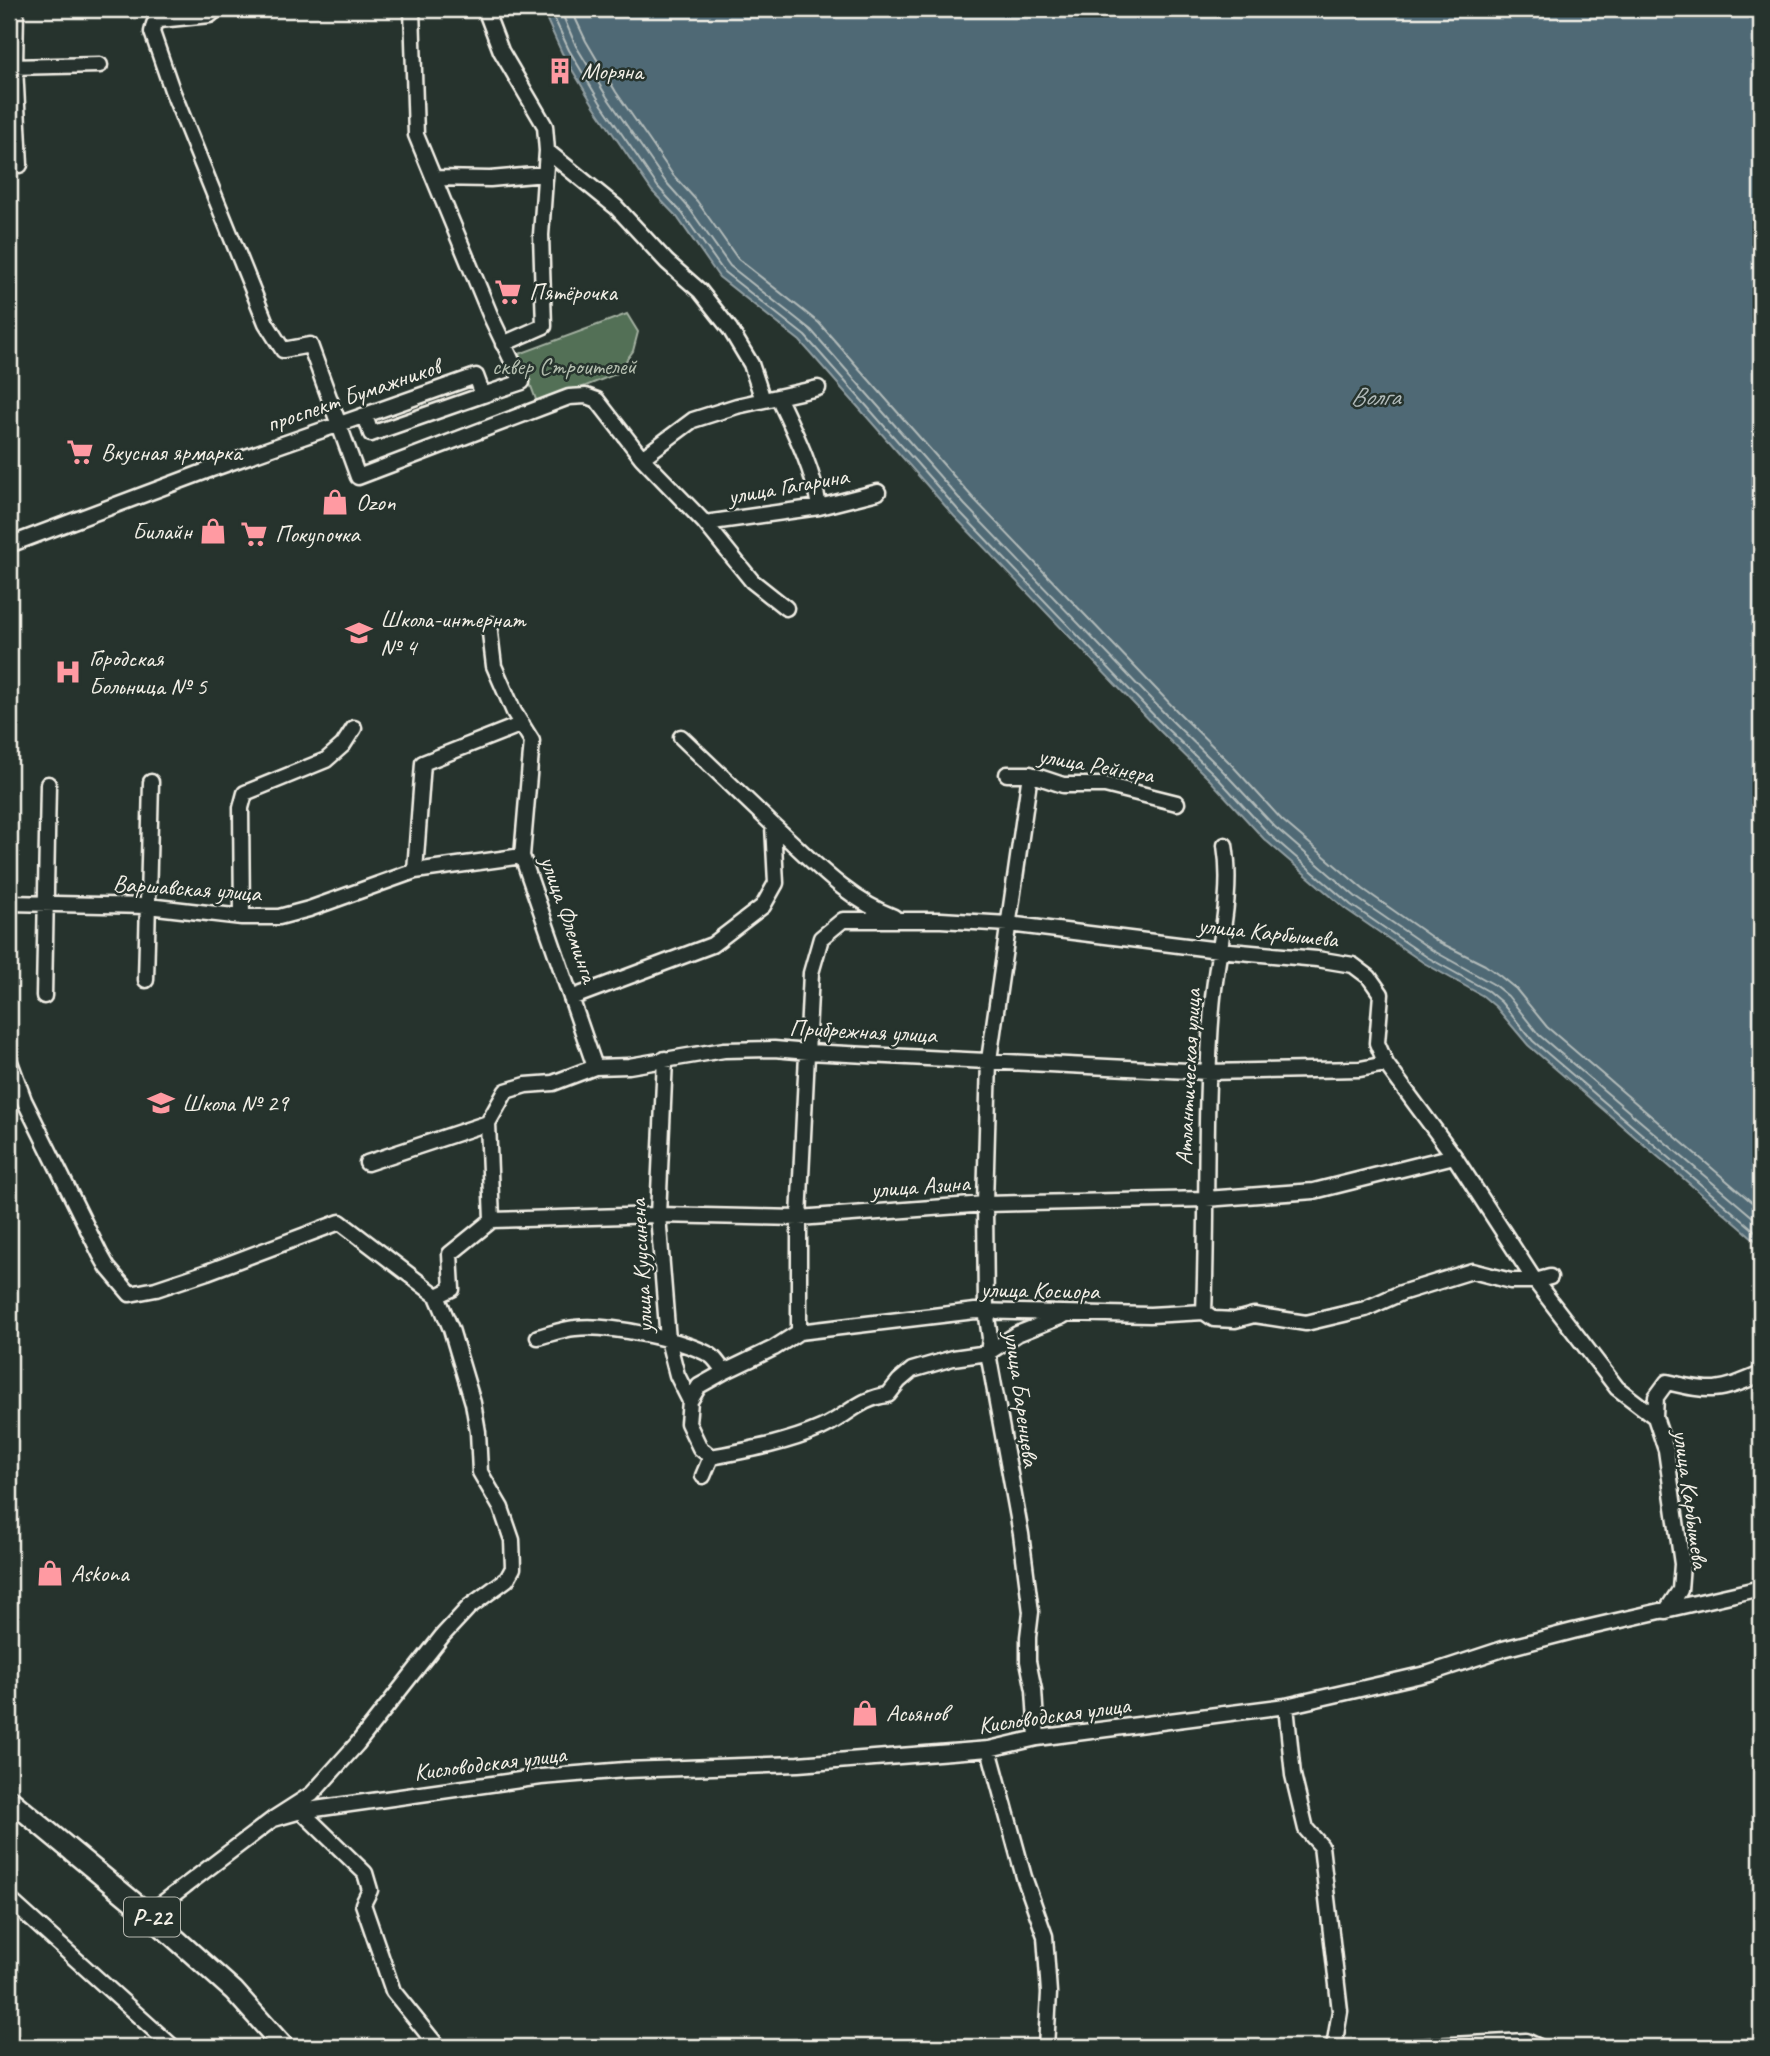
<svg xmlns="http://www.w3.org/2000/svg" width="1770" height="2056" font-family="Caveat,sans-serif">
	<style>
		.green { fill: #526f57; stroke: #a3b0a0; stroke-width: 2 }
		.water { fill: #506974; stroke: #929fa2; stroke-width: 2 }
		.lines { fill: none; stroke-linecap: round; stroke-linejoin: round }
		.shore { stroke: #b2bbba; stroke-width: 2 }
		.minor-casing { stroke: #f4f1e8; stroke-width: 19 }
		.highway-casing { stroke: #f4f1e8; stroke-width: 24 }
		.minor { stroke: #26332d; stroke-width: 14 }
		.highway { stroke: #26332d; stroke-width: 19 }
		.labels { text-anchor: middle; stroke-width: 5; stroke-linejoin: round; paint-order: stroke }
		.shield { fill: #26332d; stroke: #b6b8b0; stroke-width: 2 }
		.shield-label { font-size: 23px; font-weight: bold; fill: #f4f1e8 }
		.poi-label { font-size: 24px; fill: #f4f1e8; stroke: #26332d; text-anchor: start }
		.park-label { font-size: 24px; fill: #b3bdae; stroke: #26332d }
		.street-label { font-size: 24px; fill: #f4f1e8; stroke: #26332d }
		.water-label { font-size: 26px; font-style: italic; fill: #b2bbba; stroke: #26332d }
	</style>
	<rect width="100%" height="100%" fill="#26332d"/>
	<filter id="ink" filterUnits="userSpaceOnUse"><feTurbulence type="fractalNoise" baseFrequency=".0143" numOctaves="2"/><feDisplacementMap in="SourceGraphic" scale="14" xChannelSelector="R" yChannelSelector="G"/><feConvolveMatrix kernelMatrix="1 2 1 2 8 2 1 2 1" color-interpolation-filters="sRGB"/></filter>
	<g filter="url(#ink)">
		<path class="green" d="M627,314l11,18 -5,19 -17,23 -78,31 -19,-51z"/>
		<path class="water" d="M542,9h1219v1236l-233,-200 -32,-38 -13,-11 -59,-33 -77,-53 -83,-71 -54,-59 -51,-50 -205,-214 -154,-175 -81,-64 -42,-60 -25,-26 -58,-85 -32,-53z"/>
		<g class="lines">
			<path class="shore" d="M550,9l19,41 31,52 58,85 24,26 42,59 81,64 154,175 205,215 51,49 54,59 82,71 76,52 61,34 13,11 32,39 228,195
				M560,9l16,37 31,51 58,84 24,27 41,58 81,64 154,175 205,214 51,50 54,58 82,71 75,52 61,34 15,12 31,39 222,189
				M571,9l15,32 30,51 57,83 24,26 41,58 81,64 154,175 205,214 51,50 53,58 81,69 74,52 48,24 15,11 16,13 31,38 214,183"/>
			<g class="minor-casing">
				<path id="minor" d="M16,9l-1,57 5,99
					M217,9l-7,6 -51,5 -5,4 -2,8 20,58 94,233 17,27 27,-5 48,132 211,-80 17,-1 11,4 45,58 51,-38 44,-14 81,-18
					M485,9l16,42 44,75 2,25 -6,84 3,91 -41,18
					M9,67l91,-2
					M547,151l69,56 51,55 33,29 30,38 21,35 12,36
					M434,178l56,1 55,-5
					M778,397c17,36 35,71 41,110
					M365,415l6,19 112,-39
					M642,458l63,65 47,58 34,27
					M705,523l114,-16 59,-15
					M9,545l200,-75 267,-94 7,19 39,-13 -31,-65 -75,-182 -4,-126
					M491,624l-1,9 4,33 20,46 18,29 -10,115 73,211
					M1007,774h23l33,11h42l72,18
					M1030,774l-41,286 -4,144 1,106 4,28 -2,15 33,181 10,78 -3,25v24l6,29 3,48
					M773,825c37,33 74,75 121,92
					M415,871l8,-108 99,-39
					M9,903l139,3 94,11h37l30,-8 106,-38 107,-15
					M242,917l-1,-109 4,-15 81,-33 17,-15 11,-17
					M146,980l5,-198
					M44,996l4,-212
					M571,998l141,-53 51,-39 13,-23 -3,-58 -92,-88
					M9,1059l15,41 76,154 8,14 22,26 26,-5 51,-17 133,-50 97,74 14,33 22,74 5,29 2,40 21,36 11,32 1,28 -6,11 -38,28 -26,28 -86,109 -45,50 -39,25 -125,95
					M665,1059l-7,156 10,125 9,35 13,26 -2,22 12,25 11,9
					M488,1123l4,97
					M367,1163l121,-40 18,-32 20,-6 27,-2 42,-16 34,-1 95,-16 50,-1 34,3 400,20 152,-3 26,-5
					M437,1296l15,-7 -2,-35 42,-34 166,-5 141,3 186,-14 221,-5 108,-8 140,-35
					M1204,1312c4,-101 0,-203 8,-304 4,-54 22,-109 13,-163
					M799,1332v-114l12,-245 10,-35 22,-18h98l67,4 211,26 98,9 36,6 16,12 12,17 -4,49 9,21 68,92 81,125 82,107 38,29 11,33 16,114 -2,26 -14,21
					M538,1337c12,-3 25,-8 37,-9 33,-4 106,11 135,27 6,4 10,11 14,17l50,-24 25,-16 176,-21 175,4 54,-3 10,7 21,1 19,-5 52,8 59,-14 36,-16 71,-22 39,10h24l15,-4
					M690,1401l9,-15 25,-14
					M1655,1417l1,-20 11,-15c45,11 52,10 94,-8
					M703,1476l8,-19c37,-7 76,-14 110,-29 23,-10 41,-31 67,-33l11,-14 13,-11 41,-12 35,-5 29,-19 46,-18
					M1286,1706l7,69 13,54 15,17 19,165 -6,36
					M989,1749l35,128 21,59 4,57 -3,54
					M301,1811l64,62 5,17 -7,14 30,87 45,56
					M273,1819l28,-8 240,-34 84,-7 173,-6 191,-15 48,-11 249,-32 144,-33 73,-24 70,-18 188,-43
					M9,1899l164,148
					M1414,2047l112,-6 13,6"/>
			</g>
			<g class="highway-casing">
				<path id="highway" d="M9,1799l139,115 86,77 50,56"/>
			</g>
			<use href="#minor" class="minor"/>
			<use href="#highway" class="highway"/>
		</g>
	</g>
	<defs>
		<g id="building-bare" transform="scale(2.1)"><path d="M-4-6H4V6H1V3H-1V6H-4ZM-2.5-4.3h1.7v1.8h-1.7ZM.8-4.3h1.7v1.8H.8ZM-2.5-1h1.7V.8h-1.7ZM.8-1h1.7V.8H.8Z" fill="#ff9aa2" stroke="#26332d" stroke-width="2.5" paint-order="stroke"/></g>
		<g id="supermarket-bare" transform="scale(2.1)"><path d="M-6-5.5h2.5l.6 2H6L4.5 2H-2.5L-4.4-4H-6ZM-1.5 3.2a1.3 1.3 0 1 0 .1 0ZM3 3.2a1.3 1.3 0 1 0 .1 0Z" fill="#ff9aa2" stroke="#26332d" stroke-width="2.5" paint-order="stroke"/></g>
		<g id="shop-bare" transform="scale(2.1)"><path d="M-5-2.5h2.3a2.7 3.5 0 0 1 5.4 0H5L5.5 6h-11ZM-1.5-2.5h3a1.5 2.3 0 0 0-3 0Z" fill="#ff9aa2" stroke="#26332d" stroke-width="2.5" paint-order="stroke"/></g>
		<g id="school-bare" transform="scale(2.1)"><path d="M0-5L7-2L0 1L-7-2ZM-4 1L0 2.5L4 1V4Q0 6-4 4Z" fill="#ff9aa2" stroke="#26332d" stroke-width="2.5" paint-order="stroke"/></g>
		<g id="hospital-bare" transform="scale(2.1)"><path d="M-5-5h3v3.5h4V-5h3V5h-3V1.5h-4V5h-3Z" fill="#ff9aa2" stroke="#26332d" stroke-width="2.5" paint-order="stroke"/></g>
	</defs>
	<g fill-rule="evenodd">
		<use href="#building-bare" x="560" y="71"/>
		<use href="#supermarket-bare" x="508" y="292"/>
		<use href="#supermarket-bare" x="80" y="452"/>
		<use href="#shop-bare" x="335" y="502"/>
		<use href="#shop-bare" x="213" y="531"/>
		<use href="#supermarket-bare" x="254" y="534"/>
		<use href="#school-bare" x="359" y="633"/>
		<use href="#hospital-bare" x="68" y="672"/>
		<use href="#school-bare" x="161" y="1103"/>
		<use href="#shop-bare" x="50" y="1573"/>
		<use href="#shop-bare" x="865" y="1713"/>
	</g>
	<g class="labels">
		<rect class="shield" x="124" y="1897.5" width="56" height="39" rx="5"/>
		<g class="shield-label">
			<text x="152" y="1925">Р-22</text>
		</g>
		<g class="poi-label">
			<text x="581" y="79">Моряна</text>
			<text x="529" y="300">Пятёрочка</text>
			<text x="101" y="460">Вкусная ярмарка</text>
			<text x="356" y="510">Ozon</text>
			<text x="192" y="539" text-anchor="end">Билайн</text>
			<text x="275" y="542">Покупочка</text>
			<text x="380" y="627">Школа-интернат<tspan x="380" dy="28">№ 4</tspan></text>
			<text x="89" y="666">Городская<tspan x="89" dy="28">Больница № 5</tspan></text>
			<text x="182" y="1111">Школа № 29</text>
			<text x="71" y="1581">Askona</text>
			<text x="886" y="1721">Асьянов</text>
		</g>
		<g class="park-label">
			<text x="564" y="374">сквер Строителей</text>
		</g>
		<g class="street-label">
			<text transform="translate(353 395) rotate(-19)" y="8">проспект Бумажников</text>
			<text transform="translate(788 486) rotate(-10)" y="8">улица Гагарина</text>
			<text transform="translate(1096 765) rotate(10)" y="8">улица Рейнера</text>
			<text transform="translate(187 888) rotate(4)" y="8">Варшавская улица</text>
			<text transform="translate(569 919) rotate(71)" y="8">улица Флеминга</text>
			<text transform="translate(1268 932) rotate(6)" y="8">улица Карбышева</text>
			<text transform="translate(863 1031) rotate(3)" y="8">Прибрежная улица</text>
			<text transform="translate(1188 1077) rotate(-87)" y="8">Атлантическая улица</text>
			<text transform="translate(920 1186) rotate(-4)" y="8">улица Азина</text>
			<text transform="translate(641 1266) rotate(-93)" y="8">улица Куусинена</text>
			<text transform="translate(1040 1290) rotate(1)" y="8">улица Косиора</text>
			<text transform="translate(1022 1399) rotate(82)" y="8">улица Баренцева</text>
			<text transform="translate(1691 1499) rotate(82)" y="8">улица Карбышева</text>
			<text transform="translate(1054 1715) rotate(-8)" y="8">Кисловодская улица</text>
			<text transform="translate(490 1763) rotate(-7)" y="8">Кисловодская улица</text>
		</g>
		<g class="water-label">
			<text x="1375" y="405">Волга</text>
		</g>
	</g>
	<rect width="1770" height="2056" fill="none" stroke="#26332d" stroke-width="35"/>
	<rect x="18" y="18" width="1735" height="2021" fill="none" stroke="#f4f1e8" stroke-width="2.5" filter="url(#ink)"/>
</svg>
